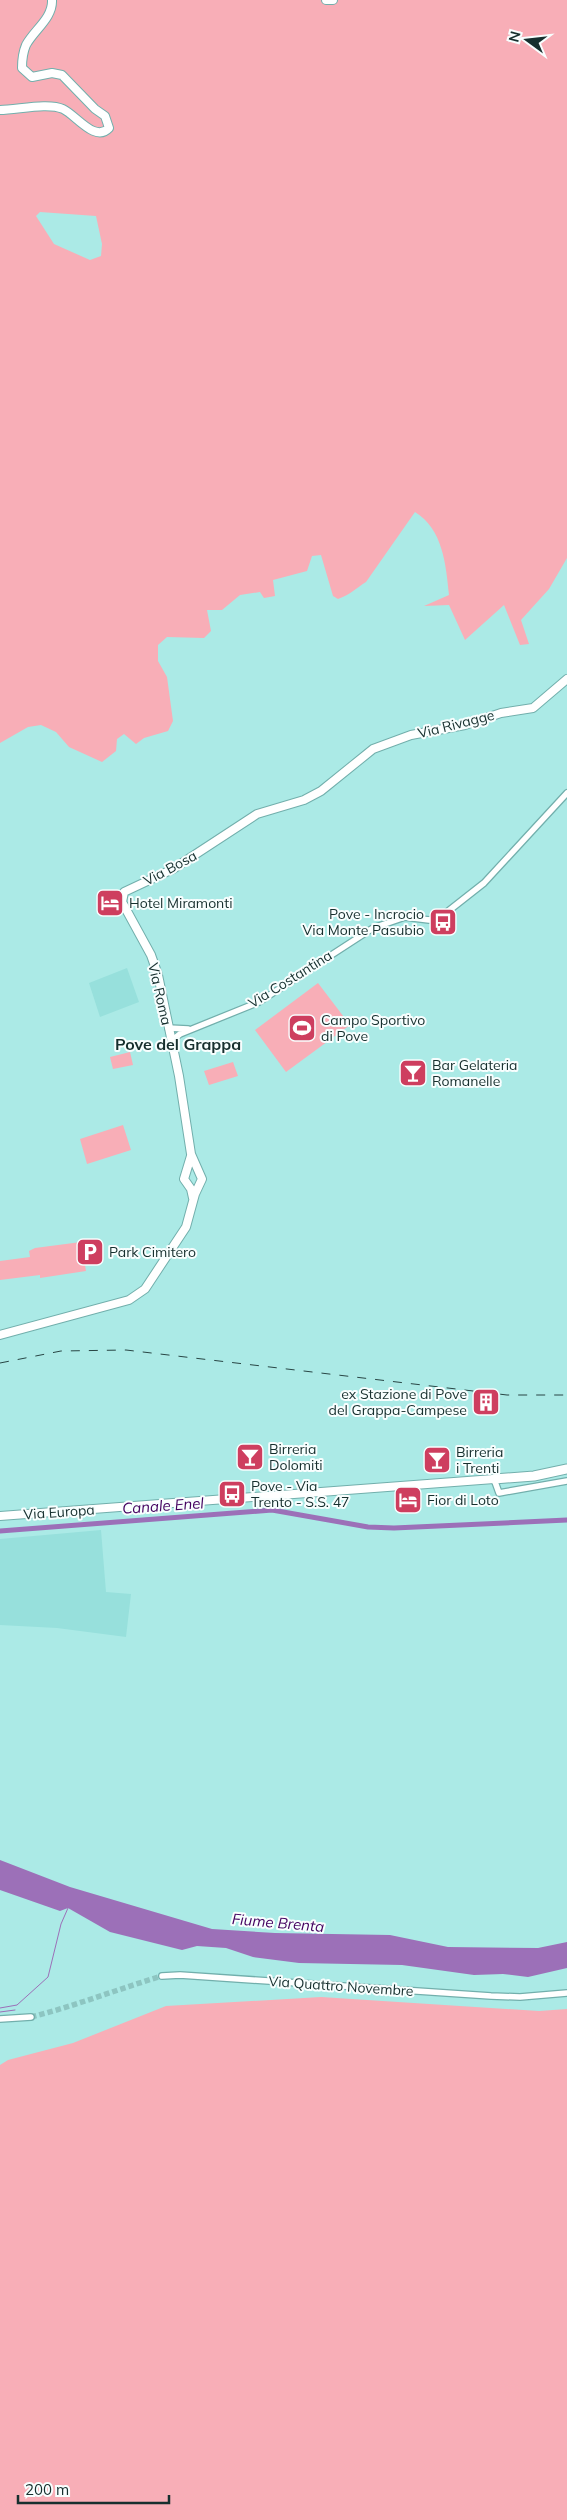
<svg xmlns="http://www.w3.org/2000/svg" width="567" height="2520" font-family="Mulish,sans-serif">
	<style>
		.built { fill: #97e0dc }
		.green { fill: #f8aeb7; fill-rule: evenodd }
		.water { fill: #9c70b8 }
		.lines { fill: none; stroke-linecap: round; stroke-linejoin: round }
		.stream { stroke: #9c70b8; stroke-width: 1 }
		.canal { stroke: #9c70b8; stroke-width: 5 }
		.minor-tunnel { stroke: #8dc5c1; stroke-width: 5.5; stroke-dasharray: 5.5 3; stroke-linecap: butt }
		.minor-casing { stroke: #72afac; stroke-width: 8 }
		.major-casing { stroke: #72afac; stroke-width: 10 }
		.highway-casing { stroke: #72afac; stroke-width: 11 }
		.minor { stroke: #fff; stroke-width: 5.5 }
		.major { stroke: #fff; stroke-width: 8 }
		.highway { stroke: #fff; stroke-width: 9 }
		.rail { stroke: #284544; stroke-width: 1; stroke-dasharray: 9 9; stroke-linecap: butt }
		.labels { text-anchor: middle; stroke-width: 4; stroke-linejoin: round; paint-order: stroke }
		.street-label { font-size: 14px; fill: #162f2e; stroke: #f8fefe }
		.poi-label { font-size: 14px; fill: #162f2e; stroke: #f8fefe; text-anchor: start }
		.water-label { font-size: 15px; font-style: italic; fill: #43015f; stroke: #f8fefe }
		.quarter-label { font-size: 16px; font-weight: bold; fill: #162f2e; stroke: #f8fefe }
	</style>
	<rect width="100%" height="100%" fill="#abeae6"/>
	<path class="built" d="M127,968l12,34 -39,15 -11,-34z
		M101,1530l5,62 25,2 -5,43 -69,-9 -57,-3v-86z"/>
	<path class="green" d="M0,0h567v558l-18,31 -28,31 8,24 -9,1 -16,-40 -39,35 -16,-35 -25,1 25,-11c-3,-30 -6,-66 -34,-83l-49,70c-10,6 -16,13 -28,17l-5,-3 -12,-41 -9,1 -5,15 -34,9 2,16 -11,2 -4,-6 -20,3 -18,15h-15l4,21 -7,7 -37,-1 -9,8v16l9,16 6,44 -5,10 -24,7 -8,6 -12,-10 -7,5 -1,12 -14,11 -33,-15 -13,-15 -15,-7 -13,2 -28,16zM40,212l56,4 6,28 -1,12 -11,4 -36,-16 -18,-28z
		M318,983l32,42 -64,47 -31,-42z
		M130,1052l3,13 -20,4 -3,-12z
		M233,1062l5,14 -29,9 -5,-14z
		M123,1125l8,25 -44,14 -7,-25z
		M81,1242l5,29 -46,7v-3l-40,5v-19l30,-4 -1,-6 6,-3z
		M321,1997l218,14 28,-2v511h-567v-455l8,-5 65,-17 93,-37z"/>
	<path class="water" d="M0,1860l70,27 142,42 63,4 115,2 58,12 90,1 29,-6v26l-39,9 -25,-3 -29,1 -72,-10 -103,-2 -46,-6 -27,-9 -29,-2 -15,4 -72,-18 -42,-24 -8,3 -60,-21z"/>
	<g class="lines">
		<path class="stream" d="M0,2008l17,-3 31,-28 13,-53 7,-16
			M0,2012l15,-2"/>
		<path class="canal" d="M0,1531l272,-21 96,17 26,1 173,-8"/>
		<path class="minor-tunnel" d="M31,2017c44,-11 87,-28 131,-41"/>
		<g class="minor-casing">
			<path id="minor" d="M168,1028l20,1
				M170,1042l10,-8 79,-32 114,-74 32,-11 24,3 13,-4 42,-33 83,-90
				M494,1479l5,14 68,-12
				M162,1976l18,-1 311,21 29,1 47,-4
				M0,2019l31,-2"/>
		</g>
		<g class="major-casing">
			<path id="major" d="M326,0h7
				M0,110c17,0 48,-8 63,-1 13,6 32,34 46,19l-4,-12 -10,-7 -33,-34 -10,-2 -20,4 -10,-9c0,-8 1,-16 4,-23 8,-15 27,-27 26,-45
				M191,1156l-7,23 7,10 2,9
				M0,1335l129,-35 16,-11 41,-62 9,-33 7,-15 -11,-25 -12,-78 -21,-101 -7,-20 -29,-53 2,-10 49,-23 84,-55 47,-14 17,-9 52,-42 38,-14 54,-10 36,-12 32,-5 34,-29
				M0,1516l494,-37"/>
		</g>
		<g class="highway-casing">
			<path id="highway" d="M494,1479l40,-3 33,-7"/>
		</g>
		<use href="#minor" class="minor"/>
		<use href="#major" class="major"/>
		<use href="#highway" class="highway"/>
		<path class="rail" d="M0,1363l61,-12 65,-1 381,45h60"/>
	</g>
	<defs>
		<g id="hotel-square" transform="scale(1.4375)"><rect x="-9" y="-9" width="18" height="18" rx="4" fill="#ce3e5f" stroke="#f8fefe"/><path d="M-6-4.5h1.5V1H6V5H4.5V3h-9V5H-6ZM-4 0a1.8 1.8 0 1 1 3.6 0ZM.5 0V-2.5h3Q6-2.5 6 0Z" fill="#fff"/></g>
		<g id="bus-square" transform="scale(1.4375)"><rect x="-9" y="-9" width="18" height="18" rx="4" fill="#ce3e5f" stroke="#f8fefe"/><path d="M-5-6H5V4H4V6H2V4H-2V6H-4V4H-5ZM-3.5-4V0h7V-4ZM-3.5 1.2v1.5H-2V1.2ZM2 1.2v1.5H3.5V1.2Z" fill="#fff"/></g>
		<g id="stadium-square" transform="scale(1.4375)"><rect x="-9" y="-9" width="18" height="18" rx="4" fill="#ce3e5f" stroke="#f8fefe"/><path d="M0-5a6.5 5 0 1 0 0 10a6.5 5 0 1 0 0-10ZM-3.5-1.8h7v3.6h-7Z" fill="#fff"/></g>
		<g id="bar-square" transform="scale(1.4375)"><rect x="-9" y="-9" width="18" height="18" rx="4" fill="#ce3e5f" stroke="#f8fefe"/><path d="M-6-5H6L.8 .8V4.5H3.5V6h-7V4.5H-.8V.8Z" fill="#fff"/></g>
		<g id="parking-square" transform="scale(1.4375)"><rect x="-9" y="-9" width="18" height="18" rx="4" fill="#ce3e5f" stroke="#f8fefe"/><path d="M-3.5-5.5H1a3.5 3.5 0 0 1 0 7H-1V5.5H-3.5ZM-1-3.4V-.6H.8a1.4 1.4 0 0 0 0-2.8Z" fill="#fff"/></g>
		<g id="building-square" transform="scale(1.4375)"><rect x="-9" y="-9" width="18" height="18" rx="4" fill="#ce3e5f" stroke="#f8fefe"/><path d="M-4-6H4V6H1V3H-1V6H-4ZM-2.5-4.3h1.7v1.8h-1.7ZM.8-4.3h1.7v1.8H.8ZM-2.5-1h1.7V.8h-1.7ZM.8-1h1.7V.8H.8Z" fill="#fff"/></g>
	</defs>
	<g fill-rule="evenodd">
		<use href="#hotel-square" x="110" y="903"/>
		<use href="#bus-square" x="443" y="922"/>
		<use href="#stadium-square" x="302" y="1028"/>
		<use href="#bar-square" x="413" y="1073"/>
		<use href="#parking-square" x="90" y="1252"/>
		<use href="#building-square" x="486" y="1402"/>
		<use href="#bar-square" x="250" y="1457"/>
		<use href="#bar-square" x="437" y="1460"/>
		<use href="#bus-square" x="232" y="1494"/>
		<use href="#hotel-square" x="408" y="1500"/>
	</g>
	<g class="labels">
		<g class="street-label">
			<text transform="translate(456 724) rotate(-14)" y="5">Via Rivagge</text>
			<text transform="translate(170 868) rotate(-28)" y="5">Via Bosa</text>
			<text transform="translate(290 979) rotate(-32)" y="5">Via Costantina</text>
			<text transform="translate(160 994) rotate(77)" y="5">Via Roma</text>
			<text transform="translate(59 1512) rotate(-4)" y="5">Via Europa</text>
			<text transform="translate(341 1986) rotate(4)" y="5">Via Quattro Novembre</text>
		</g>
		<g class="poi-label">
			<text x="129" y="908">Hotel Miramonti</text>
			<text x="424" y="919" text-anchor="end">Pove - Incrocio<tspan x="424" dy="16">Via Monte Pasubio</tspan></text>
			<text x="321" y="1025">Campo Sportivo<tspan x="321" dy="16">di Pove</tspan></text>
			<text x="432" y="1070">Bar Gelateria<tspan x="432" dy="16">Romanelle</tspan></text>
			<text x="109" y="1257">Park Cimitero</text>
			<text x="467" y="1399" text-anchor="end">ex Stazione di Pove<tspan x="467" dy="16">del Grappa-Campese</tspan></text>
			<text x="269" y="1454">Birreria<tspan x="269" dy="16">Dolomiti</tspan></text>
			<text x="456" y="1457">Birreria<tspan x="456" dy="16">i Trenti</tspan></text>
			<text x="251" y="1491">Pove - Via<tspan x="251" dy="16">Trento - S.S. 47</tspan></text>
			<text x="427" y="1505">Fior di Loto</text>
		</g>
		<g class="water-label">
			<text transform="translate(163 1506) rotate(-4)" y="5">Canale Enel</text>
			<text transform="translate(278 1923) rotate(5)" y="5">Fiume Brenta</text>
		</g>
		<g class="quarter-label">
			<text x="178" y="1050">Pove del Grappa</text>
		</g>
	</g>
	<g transform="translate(527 40) rotate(285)" stroke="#f8fefe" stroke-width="4" paint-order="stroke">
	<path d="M0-4L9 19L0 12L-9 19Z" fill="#162f2e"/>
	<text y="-8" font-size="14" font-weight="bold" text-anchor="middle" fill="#162f2e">N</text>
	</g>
	<path d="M18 2495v8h151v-8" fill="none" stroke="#162f2e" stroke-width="2.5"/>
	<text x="25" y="2495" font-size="15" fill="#162f2e" stroke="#f8fefe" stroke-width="4" paint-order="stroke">200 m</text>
</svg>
